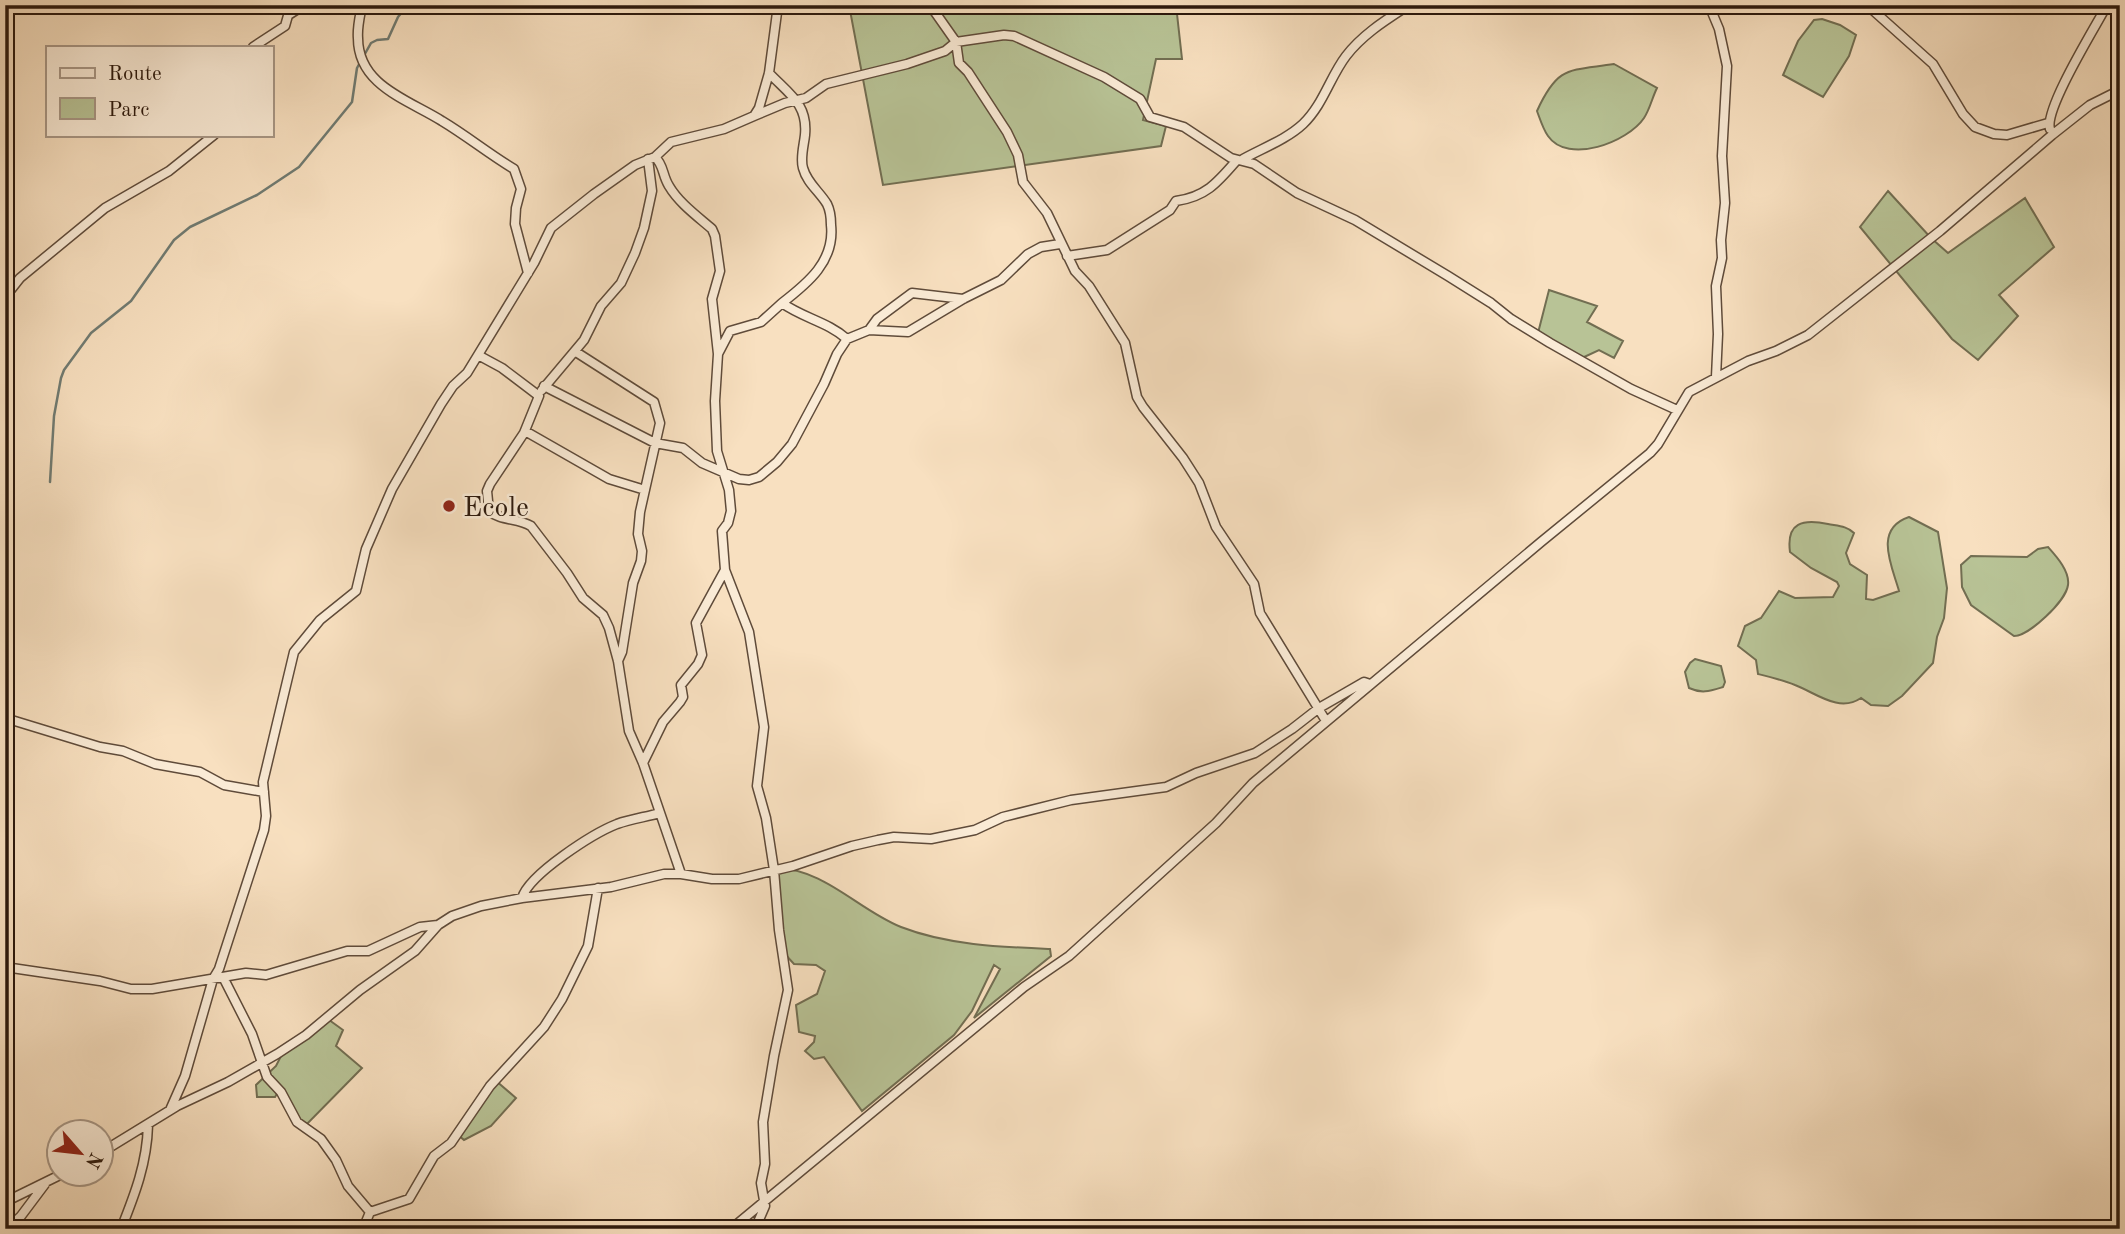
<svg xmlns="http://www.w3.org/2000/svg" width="2125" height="1234" font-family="'Old Standard TT',serif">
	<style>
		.green { fill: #b8c396; stroke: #726e52; stroke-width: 2 }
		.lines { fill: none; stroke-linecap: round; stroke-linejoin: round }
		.stream { stroke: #707b72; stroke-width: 2.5 }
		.minor-casing { stroke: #5f4b3a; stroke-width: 11 }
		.minor { stroke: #faebd6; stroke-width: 8 }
		.poi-dot { fill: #8f2418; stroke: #faebd6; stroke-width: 2.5 }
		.labels { text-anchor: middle; stroke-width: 5; stroke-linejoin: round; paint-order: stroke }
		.poi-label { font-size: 28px; fill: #2c190d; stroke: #faebd6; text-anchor: start }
	</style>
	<rect width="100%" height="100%" fill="#f8e0c0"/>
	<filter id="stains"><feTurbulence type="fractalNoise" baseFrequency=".00286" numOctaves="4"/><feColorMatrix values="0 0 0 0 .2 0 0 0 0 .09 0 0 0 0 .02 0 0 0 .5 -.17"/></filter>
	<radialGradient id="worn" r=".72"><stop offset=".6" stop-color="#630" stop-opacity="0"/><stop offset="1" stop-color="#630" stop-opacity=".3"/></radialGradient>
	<path class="green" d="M849,5h327l6,54h-26l-13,61 23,6 -5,20 -278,39z
		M1822,19l18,6 16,10 -7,21 -26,41 -40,-22 15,-34 16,-21z
		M1614,64l43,24c-5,10 -7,21 -13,30 -16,24 -76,47 -96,18 -5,-7 -8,-17 -11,-25 21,-46 32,-40 77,-47z
		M1888,191l43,47 17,15 77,-55 29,49 -55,48 19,21 -40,44 -26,-21 -92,-112z
		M1549,290l48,16 -10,16 36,19 -9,17 -15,-8 -17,8 -44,-25z
		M1909,517l29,15 9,56 -3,30 -7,19 -4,26 -31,33 -14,10 -17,-1 -10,-7c-22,15 -45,-5 -66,-13 -12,-5 -25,-8 -37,-11l-2,-14 -18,-14 7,-20 16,-8 18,-27 16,7 38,-1 6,-11 -2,-4 -26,-14 -21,-16c-4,-30 13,-33 38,-28 10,2 19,2 26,9l-8,20 4,11 17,11 -1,24 7,1 26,-9c-7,-25 -26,-62 10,-74z
		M2048,547c8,9 22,24 20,38 -2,16 -39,51 -54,51l-43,-31 -9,-18 -1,-22 10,-9 56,1 11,-8z
		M1695,659l26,7 4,16 -2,5c-13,4 -21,7 -34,1l-4,-16 5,-9z
		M776,868c49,1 81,41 125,59 46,18 100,20 149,22l1,7 -77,62 26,-49 -6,-4 -22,46 -18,24 -92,76 -38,-54 -10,2 -9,-8 9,-9 1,-6 -16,-4 -3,-27 21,-11 8,-23 -9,-6 -22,-1 -11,-12z
		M325,1017l18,13 -7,16 26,22 -56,57 -7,-5 -19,-31 -5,8h-18l-1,-12 20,-19 5,-10z
		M495,1080l21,18 -25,28 -27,14 -7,-6z"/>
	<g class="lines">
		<path class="stream" d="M50,482l4,-66 7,-38 3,-8 27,-37 40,-32 43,-61 16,-13 67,-32 42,-28 53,-65 5,-34 14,-25 6,-3 11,-1 10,-22 10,-12"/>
		<g class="minor-casing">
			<path id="minor" d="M362,5c-2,11 -5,22 -4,33 0,48 51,62 84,83 25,15 47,33 72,48l7,20 -5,19 -1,16 13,49
				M930,5l26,37 3,21 9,9 39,60 11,23 5,27 24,31 28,58 14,15 36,57 12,54 6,10 40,51 16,25 17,44 38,57 6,29 66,108
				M1709,5l10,24 8,37 -5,90 3,47 -4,37 1,18 -6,28 2,48 -2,43
				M1867,5l66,59 30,50 12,13 19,7 13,1 41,-12
				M290,14l14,-9
				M253,47l32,-21 6,-21
				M769,73c20,21 39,31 36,62 -1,10 -5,23 -2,33 4,15 16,23 24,36 3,6 4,14 4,21 4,36 -23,58 -49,78
				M754,116l31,-13 21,-5 20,-14 81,-20 38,-13 11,-9 48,-7 10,1 90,41 36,22 10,18 34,10 47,31 23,6 43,29 58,27 93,56 43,27 20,16 39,24 81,46 46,21
				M2050,129c-6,-20 46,-103 57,-124
				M655,157c9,8 7,18 14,29 10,17 28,30 43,43l3,7 5,35 -8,28 6,55
				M1243,159c20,-11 44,-20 60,-35 20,-19 27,-47 43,-68 17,-22 40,-36 63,-51
				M1067,256l40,-6 63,-40 6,-9c30,-4 42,-19 61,-41
				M5,297l15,-19 85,-70 64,-37 45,-36
				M869,330l8,-11 35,-26 51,6
				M576,352l78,50 6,21 -20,89 -2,22 4,17 -1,10 -8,22 -11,69 -4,9
				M478,355l24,13 37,28 -15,37 -34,51 -3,7 2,20c12,10 29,7 42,15l36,47 16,25 20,17 6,13 9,33 11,70 14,32 38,111
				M544,386l111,57 28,5 19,15 37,16 10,1 10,-3 18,-15 15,-18 32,-60 13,-30 10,-15
				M542,390l42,-50 17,-34 20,-23 14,-30 9,-25 8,-37 -4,-32
				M525,431l84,48 36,11
				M5,718l95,29 23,4 32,13 45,8 24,13 40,7
				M643,763l20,-41 17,-20 3,-5 -2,-12 17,-21 4,-9 -6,-32 29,-53
				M522,898c7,-24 72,-65 95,-74 14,-5 29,-7 43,-11
				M5,967l95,14 31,8h21l94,-16 20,2 81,-24h21l52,-24 18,-2
				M223,977l29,57 15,43 14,15 16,30 24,17 15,21 12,26 22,26
				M170,1110l15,-34 28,-97 6,-10 45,-139 2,-14 -3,-34 31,-130 26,-32 36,-29 10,-42 26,-60 49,-85 12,-18 14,-13 11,-18 56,-92 17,-35 43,-34 41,-29 20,-8 16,-15 53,-13 30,-13 5,-8 10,-35 9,-68
				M102,1152l75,-46 51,-24 49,-28 29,-19 54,-45 55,-39 23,-26 14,-9 29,-10 41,-8 89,-11 53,-13h17l31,5h27l54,-13 59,-20 26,-6 16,-3 37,2 44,-9 28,-13 68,-17 95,-13 30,-14 59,-20 37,-24 27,-21 45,-26 6,2
				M5,1202l57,-28
				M7,1229l14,-13 24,-32
				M121,1229c14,-35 26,-66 27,-104
				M363,1229l7,-17 39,-13 25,-43 17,-13 39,-57 54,-59 18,-28 26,-53 10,-58
				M653,1229l17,-3
				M731,1229l293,-242 45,-31 147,-133 37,-40 288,-241 109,-89 8,-9 31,-52 59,-31 28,-10 32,-16 132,-104 112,-96 38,-30 30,-15
				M755,1229l10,-23 -4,-23 4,-19 -2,-42 11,-66 14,-66 -9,-60 -5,-60 -8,-52 -9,-32 7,-59 -15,-95 -24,-62 -3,-39 6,-8 3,-12 -2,-21 -12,-39 -2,-50 3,-47 12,-23 31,-9 21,-19c21,15 46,19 65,36l22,-9 39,2 55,-33 38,-19 27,-26 13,-7 19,-3"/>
		</g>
		<use href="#minor" class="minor"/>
	</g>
	<circle class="poi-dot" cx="449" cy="506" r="7"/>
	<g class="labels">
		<g class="poi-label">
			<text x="463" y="516">Ecole</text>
		</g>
	</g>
	<rect width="2125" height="1234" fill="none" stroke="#f8e0c0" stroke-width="28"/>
	<rect x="7" y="7" width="2111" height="1220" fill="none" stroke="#2c190d" stroke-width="3.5"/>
	<rect x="14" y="14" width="2097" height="1206" fill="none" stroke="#2c190d" stroke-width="2"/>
	<rect x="46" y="46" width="228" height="91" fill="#faebd6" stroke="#a89786" stroke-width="2"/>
	<rect x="60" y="68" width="35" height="10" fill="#faebd6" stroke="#a89786" stroke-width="2"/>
	<text x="108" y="80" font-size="21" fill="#2c190d">Route</text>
	<rect x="60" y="98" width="35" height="21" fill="#b8c396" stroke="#a89786" stroke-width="2"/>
	<text x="108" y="116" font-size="21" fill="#2c190d">Parc</text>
	<g transform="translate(80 1153) rotate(118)"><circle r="33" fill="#faebd6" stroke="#a89786" stroke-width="2"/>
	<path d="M0-5L12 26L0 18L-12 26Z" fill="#8f2418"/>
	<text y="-10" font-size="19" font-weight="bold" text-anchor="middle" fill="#2c190d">N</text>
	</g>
	<rect width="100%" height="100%" filter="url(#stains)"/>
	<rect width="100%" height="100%" fill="url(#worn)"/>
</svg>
